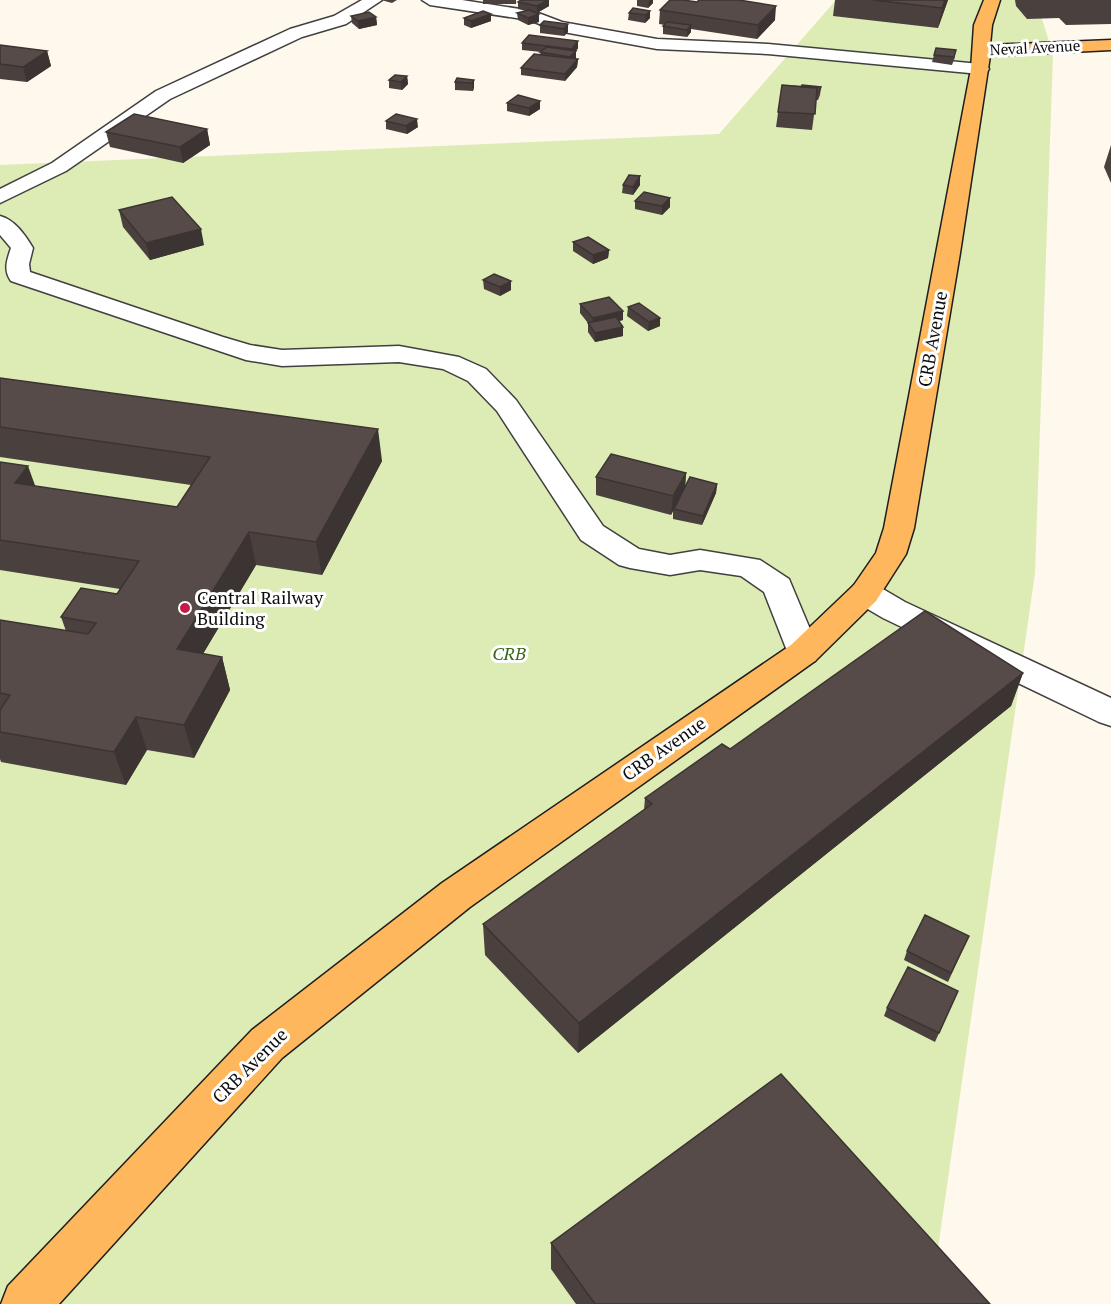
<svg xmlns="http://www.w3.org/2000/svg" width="1111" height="1304" font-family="'PT Serif',serif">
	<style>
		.green { fill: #dcecb4 }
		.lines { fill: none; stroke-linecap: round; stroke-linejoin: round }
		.minor-casing { stroke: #404040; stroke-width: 3 }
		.major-casing { stroke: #1e1e1e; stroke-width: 3 }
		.minor { fill: #fff; fill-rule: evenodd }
		.major { fill: #ffb75d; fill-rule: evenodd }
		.wall { fill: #4a403e }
		.shaded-wall { fill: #3c3432 }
		.building { fill: #564b48; stroke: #3c3432; stroke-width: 1.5 }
		.poi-dot { fill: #c51c46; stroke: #fff; stroke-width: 2 }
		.labels { text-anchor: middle; stroke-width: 6; stroke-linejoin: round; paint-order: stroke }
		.far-street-label { font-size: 15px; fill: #0d0d0d; stroke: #fff }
		.street-label { font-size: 18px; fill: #0d0d0d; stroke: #fff }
		.poi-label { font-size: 18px; fill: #0d0d0d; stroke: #fff; text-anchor: start }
		.park-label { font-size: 18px; font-style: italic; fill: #396819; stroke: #fff }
	</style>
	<rect width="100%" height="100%" fill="#fff8ed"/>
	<path class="green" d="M836,0h200l17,54 -18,519 -105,731h-930v-1139l719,-31z"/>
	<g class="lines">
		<g class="minor-casing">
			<path id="minor" d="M362,0h20l-36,24 -44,13 -132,62 -104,72 -66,32v-14l52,-26 104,-72 134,-62 44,-13z
				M422,0h40l71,11 29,11 95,17 111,5 212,20 6,1 3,4 -3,4 -6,1 -212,-20 -111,-5 -99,-18 -29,-11 -99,-15z
				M0,216c15,4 25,19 33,32l-4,16 1,8 193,65 27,8 32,5 117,-4 60,11 27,12 30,31 87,126 36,23 31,6 30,-5 60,10 29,19 31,74 -5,8 -12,4 -12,-4 -27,-69 -23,-16 -41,-6 -30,5 -40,-7 -11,-3 -38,-25 -84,-129 -29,-30 -25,-12 -44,-7 -117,4 -36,-6 -235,-79c-8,-11 -4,-21 0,-33l-11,-13z
				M865,582l11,3 29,17 206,96v28l-12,-4 -216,-104 -29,-17 -5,-8 5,-8z"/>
		</g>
		<g class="major-casing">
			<path id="major" d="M984,0h16l-8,25 -2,20 121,-5v10l-121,6 -30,197 -46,275 -8,26 -30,47 -61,60 -345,246 -188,151 -223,246h-58l7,-18 244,-256 190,-147 349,-238 63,-60 22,-32 8,-25 87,-459 3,-44z"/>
		</g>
		<use href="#minor" class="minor"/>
		<use href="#major" class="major"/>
	</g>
	<path class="wall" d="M381,0h16l-5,3z
		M483,0h33v4h-33z
		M637,0h16v3l-5,5 -11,-2z
		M835,0h113l-10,28 -105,-12z
		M1015,0h96v24l-45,1 -7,-7 -32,1 -11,-13z
		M518,2l31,4 -12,7 2,9 -11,3 -10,-5 -1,-7 9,-2 -8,-2z
		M660,10l115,10 -18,19 -66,-10v3l-4,5 -24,-3v-8l2,-1 -6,-1z
		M650,11v7l-5,5 -17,-3 1,-7z
		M491,14v7l-20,7 -7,-3v-7z
		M351,16l25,1 1,8 -18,4 -7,-6z
		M568,24v8l-4,4 -24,-3v-8z
		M522,43l56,5 -2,3 -1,8h3l-1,8 -12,14 -44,-6v-7l19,-14 1,-2 -19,-2z
		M0,45l47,6 4,15 -24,16 -27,-3z
		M934,55l21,2 -3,8 -20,-3z
		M407,76l1,8 -6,6 -13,-2v-8z
		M474,80v7l-1,4 -18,-1v-8z
		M782,85l39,2 -1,8 -2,5h-2l-4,30 -36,-3z
		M540,101v8l-11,7 -22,-5v-8z
		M386,121l32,6 -11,7 -21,-5z
		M207,129l3,16 -27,18 -73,-16 -4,-15z
		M1111,145v38l-7,-16z
		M640,176v9l-7,10 -11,-2 1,-8z
		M635,201l35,6 -8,8 -27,-6z
		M119,210l85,35 -54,15 -27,-33z
		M573,242l36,8 -1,8 -15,6 -20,-13z
		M483,280l28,10 -11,6 -16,-7z
		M580,304l43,16 -4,1 4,6v9l-28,6 -7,-10v-9l-8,-10z
		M628,307l32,11v8l-12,5 -21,-15z
		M0,378l382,83 -60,114 -66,-10 -53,89 19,3 8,33 -36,68 -47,-8 -21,35 -125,-23 -1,-3v-139l66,11 -5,-14 56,-23 3,-5 -120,-19v-108l35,24 142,21 14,-22 -191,-28z
		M686,473l-1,13 32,-2 -1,9 -14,32 -29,-6v-8l-2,4 -75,-20v-18z
		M1023,673l-12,33 -433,347 -93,-98 -2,-31 161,-114 1,-12 85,-49z
		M969,936l-21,46 -44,-22 3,-9z
		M958,991l-23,51 -51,-26 3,-8z
		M551,1243l439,61h-414l-25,-35z"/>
	<path class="shaded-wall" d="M548,0h1v6l-12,7v-7z
		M649,0h4v3l-5,5z
		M945,0h3l-10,28 4,-20z
		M776,6l-1,14 -18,19 1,-14z
		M650,11v7l-5,5 1,-8z
		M491,14v7l-20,7v-7z
		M539,14v8l-11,3v-7z
		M376,17l1,8 -18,4 -1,-8z
		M568,24v8l-4,4v-7z
		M691,25v7l-4,5v-7z
		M578,41v7l-2,3v8l-6,5v-7l2,-2v-6z
		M47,51l4,15 -24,16 -4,-15z
		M578,59l-1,8 -12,14v-7z
		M407,76l1,8 -6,6 -1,-8z
		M474,80v7l-1,4 -1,-8z
		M540,101v8l-11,7v-8z
		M417,119l1,8 -11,7 -1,-8z
		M207,129l3,16 -27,18 -3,-16z
		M640,176v9l-7,10v-8z
		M670,198v9l-8,8v-9z
		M201,229l3,16 -54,15 -4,-17z
		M609,250l-1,8 -15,6v-9z
		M511,281v9l-11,6v-9z
		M623,311v9l-31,7 1,-9z
		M660,318v8l-12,5 1,-9z
		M623,327v9l-28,6v-9z
		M378,429l4,32 -60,114 -6,-33z
		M28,466l12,33 -25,-16z
		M686,473l-1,18 -11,18 -3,6 2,-19z
		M717,484l-1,9 -14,32 1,-9z
		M249,532l7,33 -70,117 -9,-33z
		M222,657l8,33 -36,68 -10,-33z
		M1023,673l-12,33 -433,347 1,-30z
		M136,717l11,33 -21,35 -12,-33z"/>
	<path class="building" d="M521,0h27l-11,6 -19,-4z
		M670,0h13l14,2 2,-2h40l37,6 -18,19 -98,-15z
		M873,0h72l-3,8z
		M633,8l17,3 -4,4 -17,-2z
		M529,10l10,4 -11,4 -11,-5z
		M483,11l8,3 -20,7 -7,-3z
		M369,12l7,5 -18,4 -7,-5z
		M544,21l24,3 -4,5 -24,-4z
		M667,22l24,3 -4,5 -24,-4z
		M529,35l49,6 -6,8 -50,-6z
		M0,45l47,6 -24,16 -23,-3z
		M547,47l29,4 -6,6 -30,-5z
		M936,48l20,2 -2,7 -20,-2z
		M534,54l44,5 -13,15 -44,-6z
		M395,75l12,1 -6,6 -12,-2z
		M457,78l17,2 -2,3 -17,-1z
		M782,85l35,3 -2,26 -37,-2z
		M802,85l19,2 -2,5h-2v-4l-16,-1z
		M518,95l22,6 -11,7 -22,-5z
		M134,114l73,15 -27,18 -74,-15z
		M396,114l21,5 -11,7 -20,-5z
		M629,175l11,1 -7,11 -10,-2z
		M644,192l26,6 -8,8 -27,-5z
		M172,197l29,32 -55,14 -27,-33z
		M588,237l21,13 -16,5 -20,-13z
		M494,274l17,7 -11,6 -17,-7z
		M609,297l14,14 -30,7 -13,-14z
		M639,303l21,15 -11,4 -21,-15z
		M616,317l7,10 -28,6 -7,-10z
		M0,378l378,51 -62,113 -67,-10 -72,117 45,8 -38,68 -48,-8 -22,35 -114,-20v-22l10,-15 -10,-2v-73l88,14 8,-11 -35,-6 20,-29 36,6 22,-33 -139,-21v-78l28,4 -13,17 162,24 33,-50 -210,-30z
		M611,454l75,19 -13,23 -77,-19z
		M690,477l27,7 -14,32 -29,-7z
		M925,611l98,62 -444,350 -96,-99 169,-120 -7,-6 77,-54 8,5z
		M925,915l44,21 -18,37 -44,-22z
		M908,967l50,24 -19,42 -52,-25z
		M781,1074l209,230h-395l-44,-61z"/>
	<circle class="poi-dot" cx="185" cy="608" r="6"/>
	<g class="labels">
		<g class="far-street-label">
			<text transform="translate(1035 48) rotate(-3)" y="5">Neval Avenue</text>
		</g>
		<g class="street-label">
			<text transform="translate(933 339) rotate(-80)" y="6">CRB Avenue</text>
			<text transform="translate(664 749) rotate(-35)" y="6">CRB Avenue</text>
			<text transform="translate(250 1066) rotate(-45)" y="6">CRB Avenue</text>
		</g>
		<g class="poi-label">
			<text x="197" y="604">Central Railway<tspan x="197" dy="21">Building</tspan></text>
		</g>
		<g class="park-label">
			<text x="509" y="660">CRB</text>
		</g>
	</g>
</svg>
